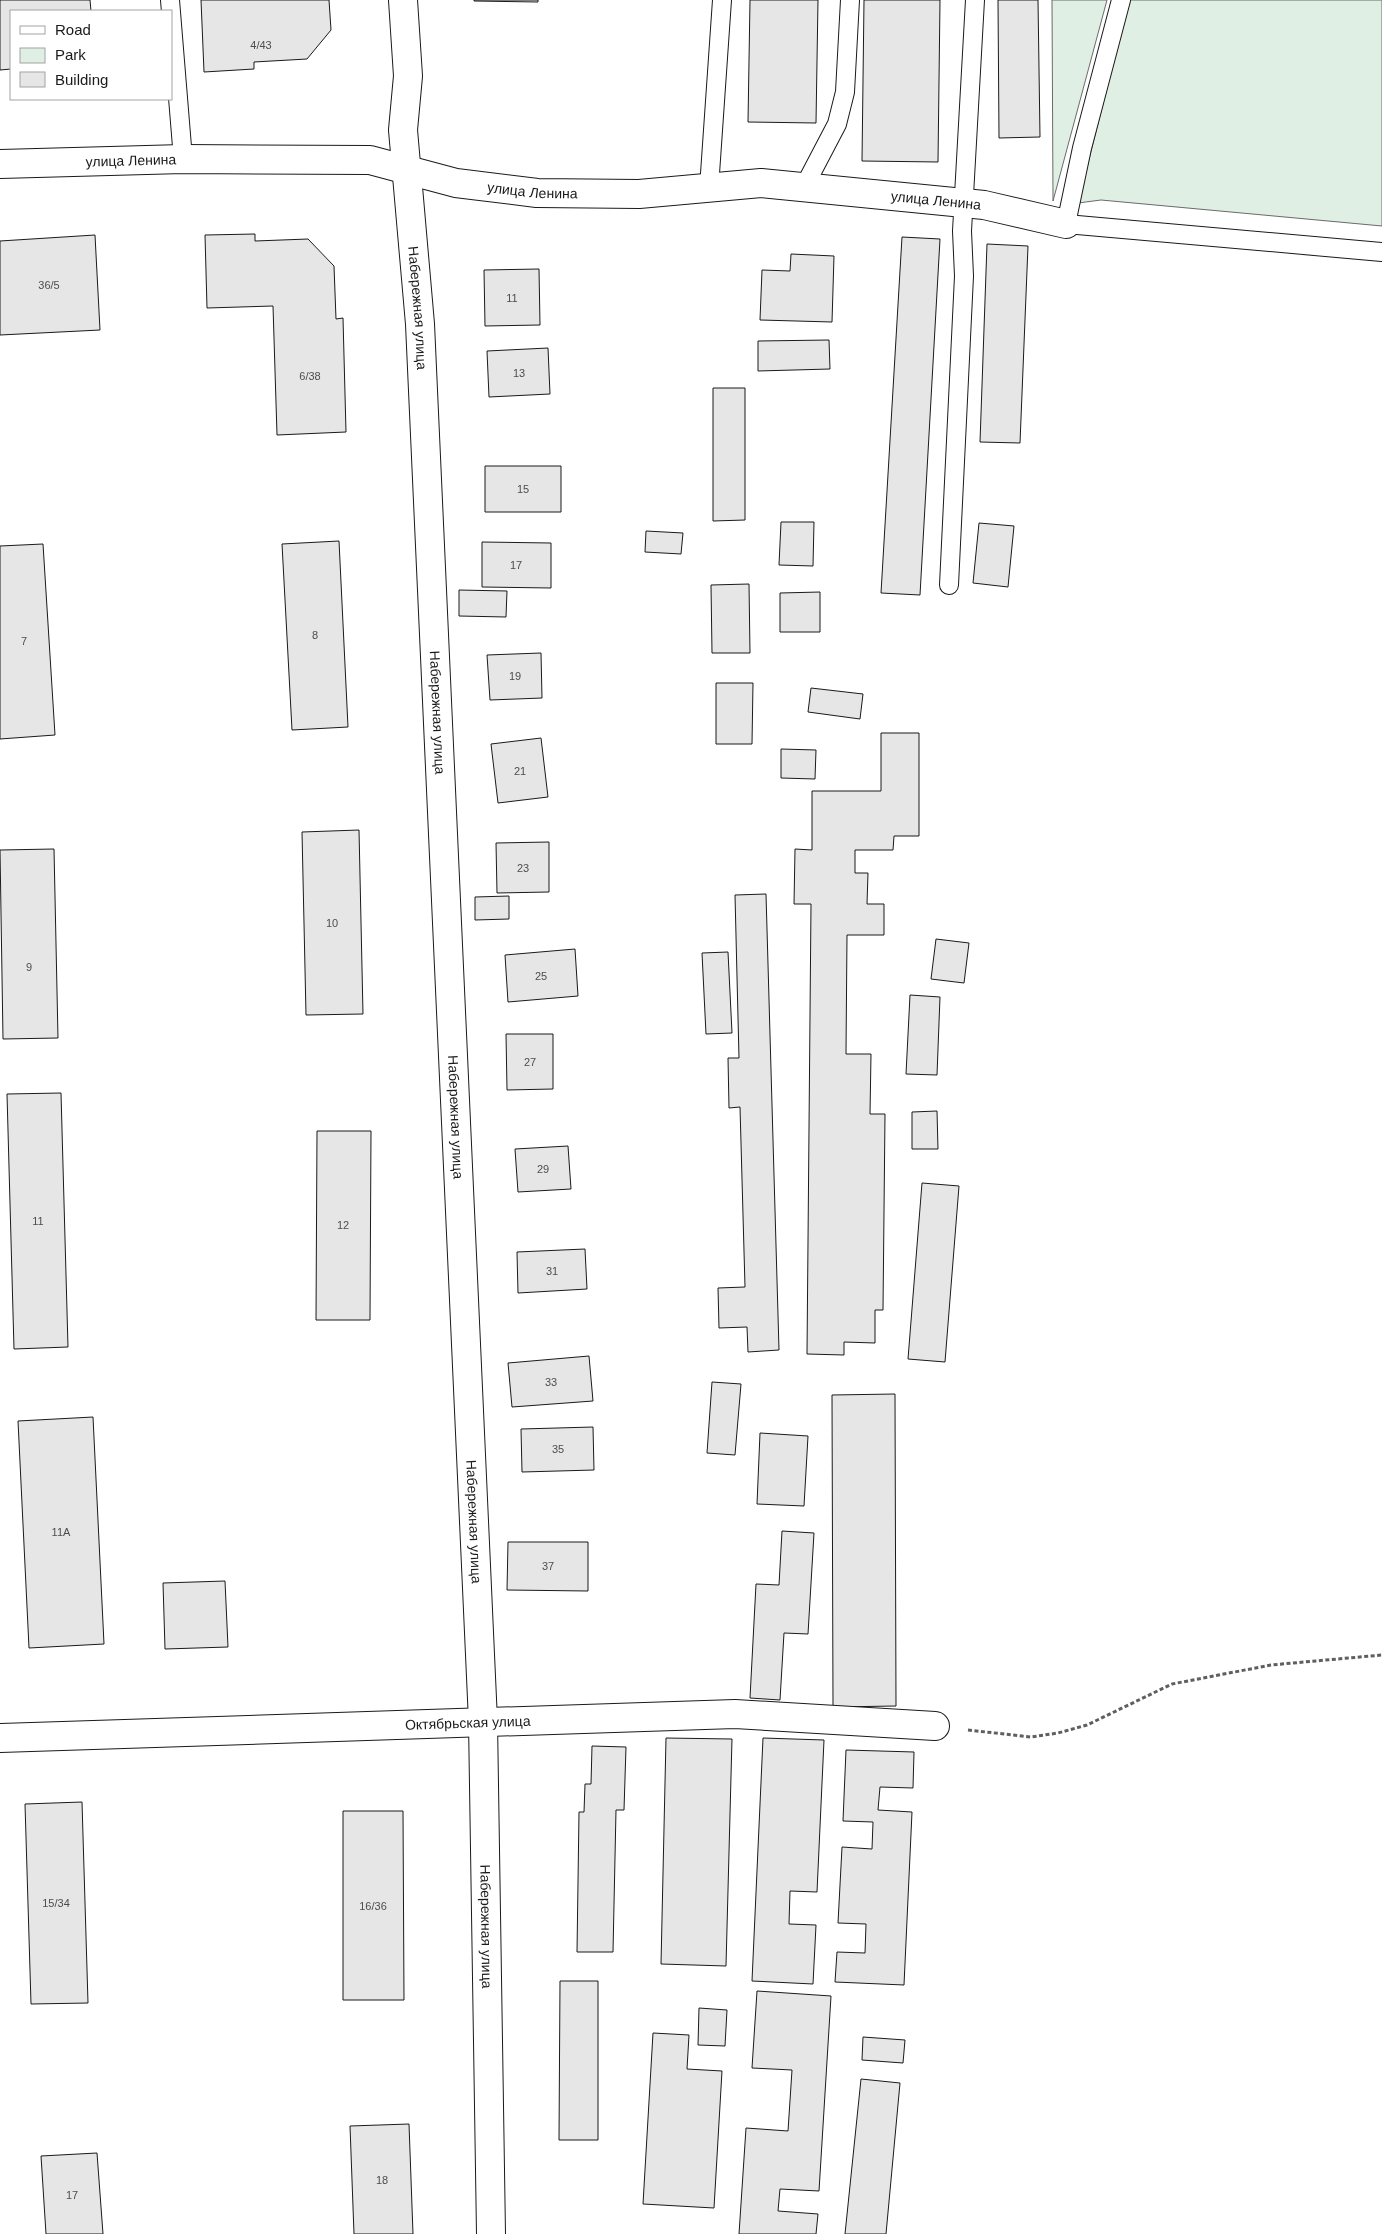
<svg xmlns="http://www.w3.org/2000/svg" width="1382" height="2234" font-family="Arial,sans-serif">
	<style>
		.green { fill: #e0efe3; stroke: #6a6a6a }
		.building { fill: #e6e6e6; stroke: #1a1a1a }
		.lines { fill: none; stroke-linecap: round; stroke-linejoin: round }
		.lane-casing { stroke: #1a1a1a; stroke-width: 20 }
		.street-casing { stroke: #1a1a1a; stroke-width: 30 }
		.path { stroke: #5f5f5f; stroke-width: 3; stroke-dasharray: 4 2.5; stroke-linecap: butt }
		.lane { stroke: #fff; stroke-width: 18 }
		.street { stroke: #fff; stroke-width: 28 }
		.labels { text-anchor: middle; stroke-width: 4; stroke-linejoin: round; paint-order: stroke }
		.number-label { font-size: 11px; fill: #4d4d4d }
		.street-label { font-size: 14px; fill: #1a1a1a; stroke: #fff }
	</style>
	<rect width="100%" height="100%" fill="#fff"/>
	<path class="green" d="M1052,0h55l-54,201z
		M1129,0h253v226l-281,-26 -23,3z"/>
	<path class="building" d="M0,0h90l1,11h-80v58l-11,1z
		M201,0h128l2,30 -24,29 -53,3v7l-50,3z
		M474,0h64v2l-64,-1z
		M750,0h68l-2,123 -68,-1z
		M864,0h76l-2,162 -76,-1z
		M998,0h40l2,137 -41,1z
		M255,234v7l53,-2 26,27 2,53 7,-1 3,114 -69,3 -4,-129 -66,2 -2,-73z
		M95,235l5,95 -100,5v-94z
		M902,237l38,2 -20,356 -39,-2z
		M987,244l41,2 -8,197 -40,-1z
		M791,254l43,2 -2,66 -72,-2 2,-50 28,1z
		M539,269l1,56 -55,1 -1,-56z
		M829,340l1,29 -72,2v-30z
		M548,348l2,46 -61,3 -2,-46z
		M713,388h32v132l-32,1z
		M485,466h76v46h-76z
		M781,522h33l-1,44 -34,-1z
		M979,523l35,3 -6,61 -35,-4z
		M646,531l37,2 -2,21 -36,-2z
		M339,541l9,186 -56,3 -10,-186z
		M482,542l69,1v45l-69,-1z
		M43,544l12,191 -55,4v-193z
		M749,584l1,69h-38l-1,-68z
		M459,590l48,1 -1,26 -47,-1z
		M820,592v40h-40v-39z
		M541,653l1,45 -52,2 -3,-45z
		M716,683h37l-1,61h-36z
		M811,688l52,6 -3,25 -52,-7z
		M881,733h38v103h-25l-1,14h-38v23h13l-1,31h17v31h-37l-1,119h25l-1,60h15l-2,196h-8v33l-31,-1v13l-37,-1 4,-450h-17l1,-55 17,1v-59h69z
		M541,738l7,59 -50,6 -7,-59z
		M781,749l35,1 -1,29 -34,-1z
		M359,830l4,184 -57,1 -4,-183z
		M549,842v50l-52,1 -1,-50z
		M54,849l4,189 -55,1 -3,-189z
		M766,894l13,456 -31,2 -1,-25 -28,1 -1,-40 27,-1 -5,-180 -11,1 -1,-50h11l-4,-163z
		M509,896v23l-34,1v-23z
		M936,939l33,4 -5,40 -33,-4z
		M575,949l3,47 -70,6 -3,-47z
		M728,952l4,81 -26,1 -4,-81z
		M910,995l30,2 -3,78 -31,-1z
		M506,1034h47v55l-46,1z
		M61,1093l7,254 -54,2 -7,-255z
		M937,1111l1,38h-26v-37z
		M317,1131h54l-1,189h-54z
		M568,1146l3,43 -53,3 -3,-43z
		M922,1183l37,3 -14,176 -37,-3z
		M585,1249l2,40 -69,4 -1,-41z
		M589,1356l4,45 -81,6 -4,-44z
		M712,1382l29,2 -6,71 -28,-2z
		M895,1394l1,312 -63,1 -1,-312z
		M93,1417l11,227 -75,4 -11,-227z
		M593,1427l1,43 -72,2 -1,-43z
		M760,1433l48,3 -4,70 -47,-2z
		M782,1531l32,2 -6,101 -24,-1 -4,67 -30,-2 6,-114 23,1z
		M508,1542h80v49l-81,-1z
		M225,1581l3,66 -63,2 -2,-66z
		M666,1738l66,1 -6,227 -65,-2z
		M763,1738l61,2 -7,152 -27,-1 -1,33 27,1 -3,59 -61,-3z
		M592,1746l34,1 -2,63h-8l-3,142h-36l2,-140h5l1,-28h6z
		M846,1750l68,2 -1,36 -33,-1 -2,23 34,2 -8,173 -69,-3 2,-30 28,1 1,-29 -28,-1 4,-76 30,2 1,-27 -30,-1z
		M82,1802l6,201 -57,1 -6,-200z
		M343,1811h60l1,189h-61z
		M560,1981h38v159h-39z
		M757,1991l74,5 -12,195 -39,-2 -2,22 40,3 -2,20h-77l7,-106 42,3 4,-61 -40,-2z
		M699,2008l28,2 -2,36 -27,-1z
		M653,2033l36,2 -2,34 35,2 -8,137 -71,-4z
		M863,2037l42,3 -2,23 -41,-3z
		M861,2079l39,4 -14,151h-41z
		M409,2124l4,110h-59l-4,-108z
		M97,2153l6,81h-57l-5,-78z"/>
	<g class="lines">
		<g class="lane-casing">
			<path id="lane" d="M170,0l13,159
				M1121,0l-39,148 -16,76 316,28
				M804,187l33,-63 8,-32 5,-92
				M709,188l13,-188
				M949,585l15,-309 -2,-45 13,-231"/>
		</g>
		<g class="street-casing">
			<g id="street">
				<path id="s1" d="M403,0l5,76 -5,54 17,194 63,1397 8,513"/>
				<path id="s2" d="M0,164l183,-5 187,1 86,23 81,10 102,1 122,-11 223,22 82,19"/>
				<path id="s3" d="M0,1738l735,-24 200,12"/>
			</g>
		</g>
		<path class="path" d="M968,1730l63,7 27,-4 29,-8 85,-41 99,-19 111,-10"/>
		<use href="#lane" class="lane"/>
		<use href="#street" class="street"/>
	</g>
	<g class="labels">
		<g class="number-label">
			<text x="261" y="49">4/43</text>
			<text x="49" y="289">36/5</text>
			<text x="512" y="302">11</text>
			<text x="519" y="377">13</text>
			<text x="310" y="380">6/38</text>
			<text x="523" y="493">15</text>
			<text x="516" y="569">17</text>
			<text x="315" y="639">8</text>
			<text x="24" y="645">7</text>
			<text x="515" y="680">19</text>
			<text x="520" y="775">21</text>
			<text x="523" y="872">23</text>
			<text x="332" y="927">10</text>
			<text x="29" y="971">9</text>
			<text x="541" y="980">25</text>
			<text x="530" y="1066">27</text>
			<text x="543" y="1173">29</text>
			<text x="38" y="1225">11</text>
			<text x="343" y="1229">12</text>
			<text x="552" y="1275">31</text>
			<text x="551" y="1386">33</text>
			<text x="558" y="1453">35</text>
			<text x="61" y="1536">11А</text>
			<text x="548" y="1570">37</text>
			<text x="56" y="1907">15/34</text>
			<text x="373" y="1910">16/36</text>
			<text x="382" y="2184">18</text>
			<text x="72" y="2199">17</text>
		</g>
		<g class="street-label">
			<text dy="5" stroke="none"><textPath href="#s2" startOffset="131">улица Ленина</textPath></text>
			<text dy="5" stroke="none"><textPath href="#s2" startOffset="536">улица Ленина</textPath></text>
			<text dy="5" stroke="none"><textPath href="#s2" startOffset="941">улица Ленина</textPath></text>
			<text dy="5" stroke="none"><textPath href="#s1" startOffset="309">Набережная улица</textPath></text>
			<text dy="5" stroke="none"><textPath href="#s1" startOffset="714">Набережная улица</textPath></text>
			<text dy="5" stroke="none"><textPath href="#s1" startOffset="1119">Набережная улица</textPath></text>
			<text dy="5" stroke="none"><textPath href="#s1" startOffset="1524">Набережная улица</textPath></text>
			<text dy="5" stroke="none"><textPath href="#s3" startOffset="468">Октябрьская улица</textPath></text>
			<text dy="5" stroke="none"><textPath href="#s1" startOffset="1929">Набережная улица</textPath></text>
		</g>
	</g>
	<rect x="10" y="10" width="162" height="90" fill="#ffffff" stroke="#a3a3a3"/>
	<rect x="20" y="26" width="25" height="8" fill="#ffffff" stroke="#a3a3a3"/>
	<text x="55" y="35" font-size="15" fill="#1a1a1a">Road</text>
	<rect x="20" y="48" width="25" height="15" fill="#e0efe3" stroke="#a3a3a3"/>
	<text x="55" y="60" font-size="15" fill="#1a1a1a">Park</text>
	<rect x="20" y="72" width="25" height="15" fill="#e6e6e6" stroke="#a3a3a3"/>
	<text x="55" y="85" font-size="15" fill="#1a1a1a">Building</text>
</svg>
